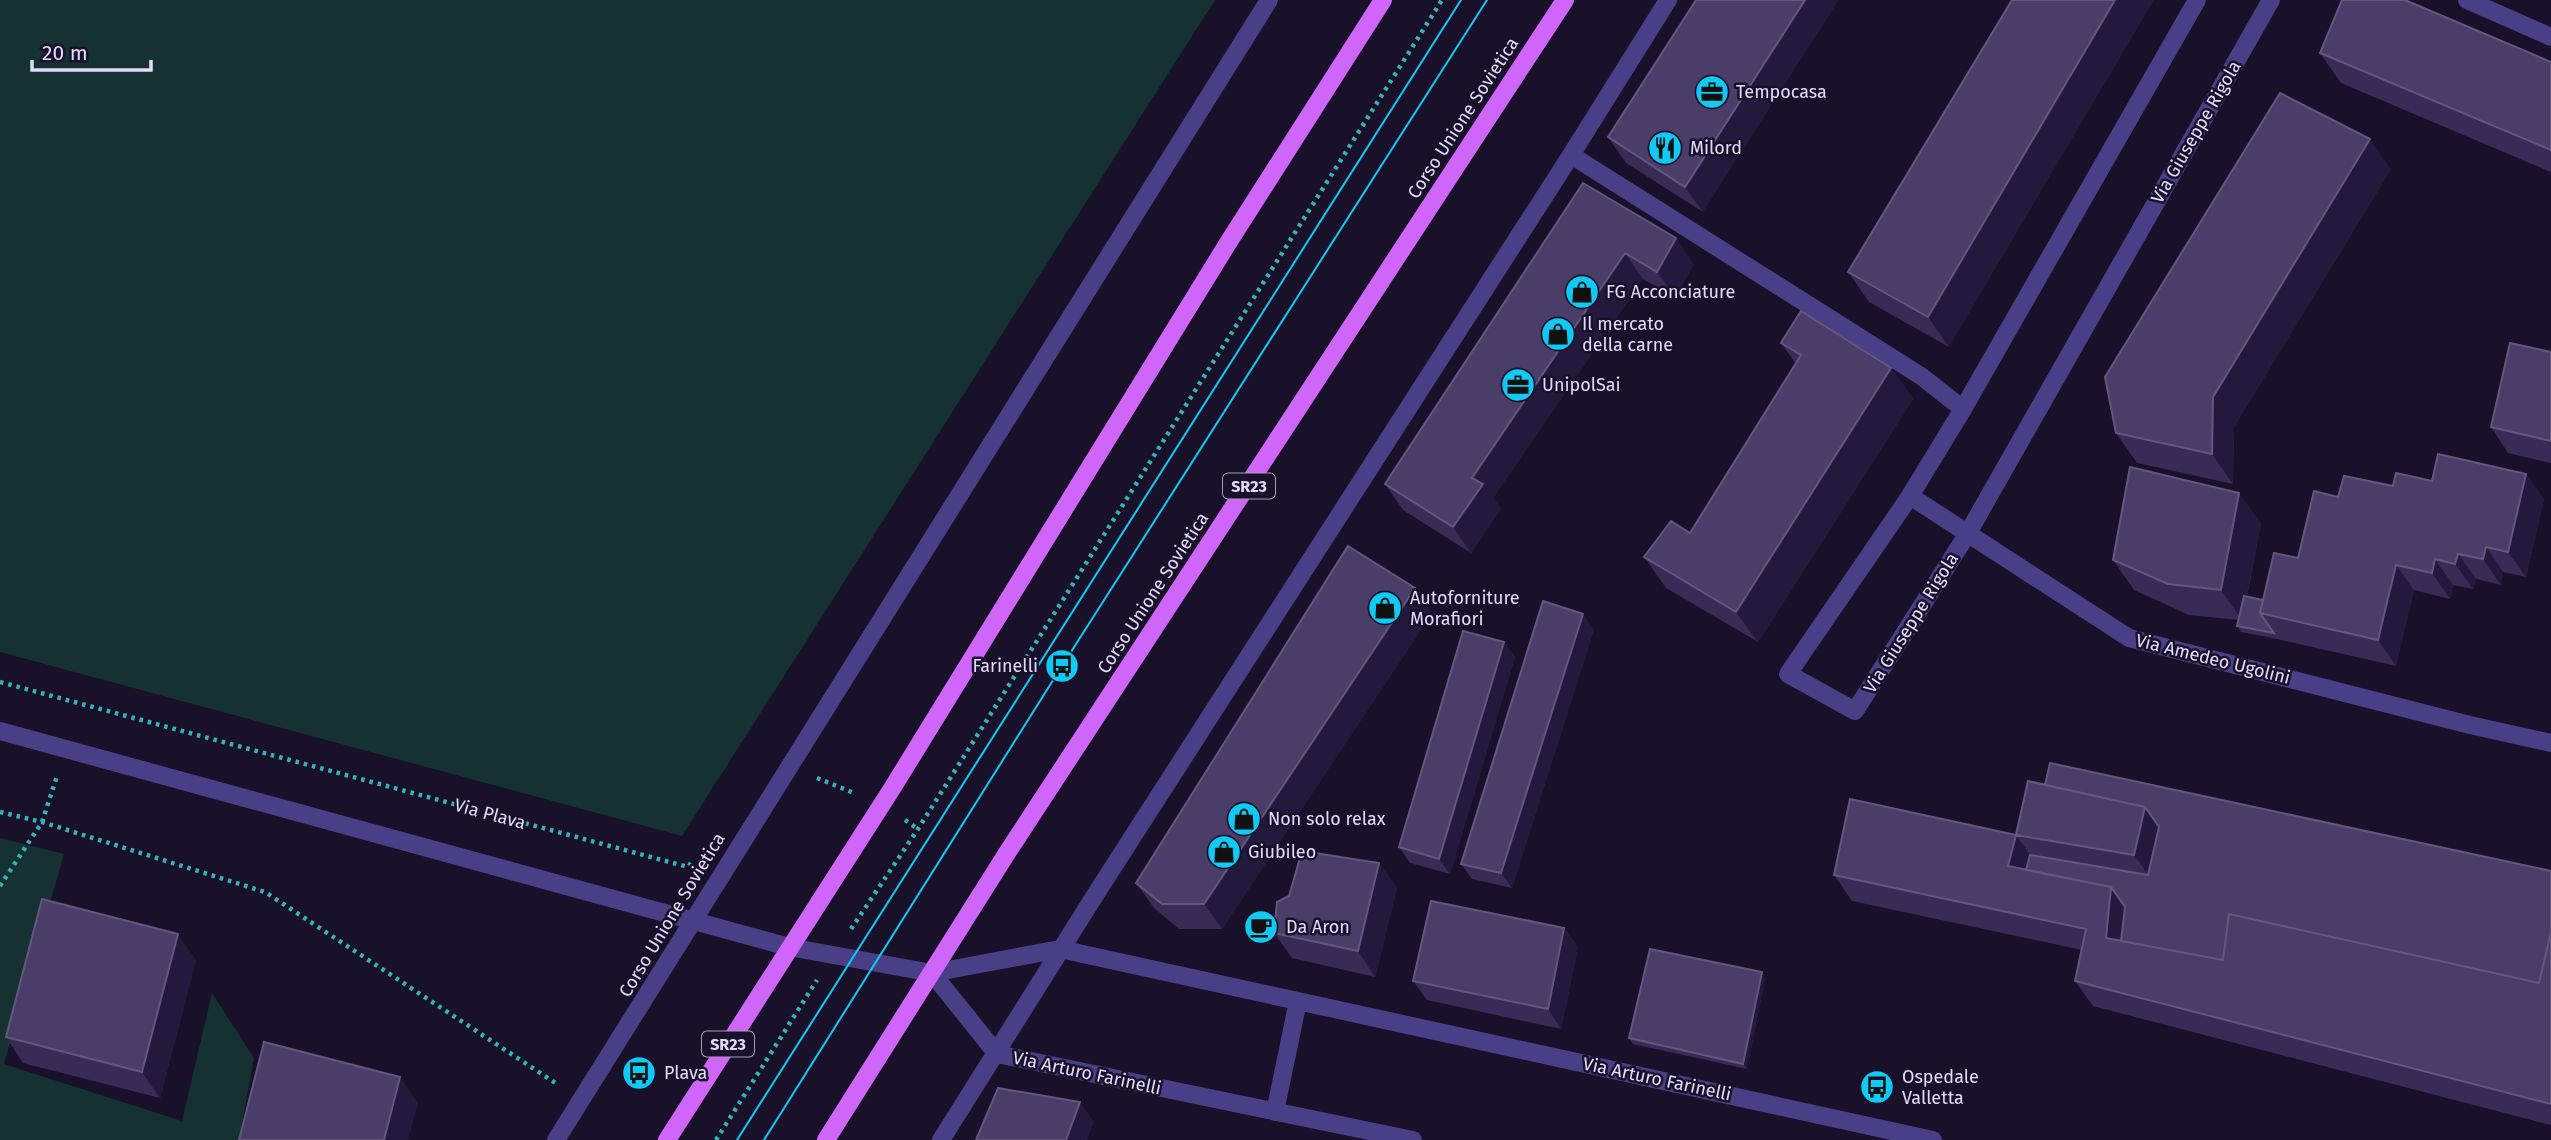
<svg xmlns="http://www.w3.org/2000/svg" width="2551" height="1140" font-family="'Fira Sans',sans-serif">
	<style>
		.green { fill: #153132 }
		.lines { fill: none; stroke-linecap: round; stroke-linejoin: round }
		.path { stroke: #36b3b7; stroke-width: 4.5; stroke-dasharray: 3.5 5; stroke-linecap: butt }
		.minor { stroke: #483f86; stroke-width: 18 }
		.major { stroke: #cf66f9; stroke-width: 18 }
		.tram { stroke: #0fcaf5; stroke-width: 2 }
		.wall { fill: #382b56 }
		.shaded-wall { fill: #23193c }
		.building { fill: #4a3e68; stroke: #62577f; stroke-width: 2 }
		.labels { text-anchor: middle; stroke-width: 5; stroke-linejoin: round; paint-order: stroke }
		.shield { fill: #181129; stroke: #a59ebe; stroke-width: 2 }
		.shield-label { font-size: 16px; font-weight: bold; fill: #e2dbfe }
		.poi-label { font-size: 18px; fill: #e2dbfe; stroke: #181129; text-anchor: start }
		.street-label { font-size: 18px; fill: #e2dbfe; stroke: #181129 }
	</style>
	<rect width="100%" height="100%" fill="#181129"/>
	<path class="green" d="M0,0h1215l-533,836 -682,-184z
		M0,838l64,16 -60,210 178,57 30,-128 42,65 -15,82h-239z"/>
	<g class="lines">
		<path class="path" d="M0,682l688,185 5,-7
			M817,778l37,15
			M0,812l42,10 223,70 292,192
			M905,820l13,9
			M0,886l42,-64 15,-46
			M851,929l67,-100 524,-829
			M716,1140l101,-160"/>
		<path class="minor" d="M2197,0l-234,409 -53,87 -122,178 67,37 113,-178 303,-533
			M2467,0l84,37
			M1571,155l350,221 42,33
			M1910,496l219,142 341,87 81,18
			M0,731l789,216 143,26 128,-24 873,191
			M932,973l65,81 416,86
			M1275,1112l23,-111
			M556,1140l713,-1140
			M941,1140l158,-251 472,-734 97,-155"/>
		<path class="major" d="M667,1140l226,-353 335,-544 155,-243
			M826,1140l181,-287 558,-853"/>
		<path class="tram" d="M737,1140l724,-1140
			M764,1140l298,-474 425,-666"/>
	</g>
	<path class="wall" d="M1696,0l7,212 -77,-49 -18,-26z
		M2012,0l-63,347 -80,-45 -21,-30z
		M2320,53l231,9v110l-210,-89z
		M2391,169l-157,258 -1,57 -96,-21 -21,-30z
		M1583,183l111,81 -19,33 -32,-18 -150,219 8,11 -30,44 -68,-43 -18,-26z
		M1781,343l110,25 22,31 -155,243 -92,-54 -22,-31 46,-24 106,-169z
		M2551,352v111l-43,-10 -17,-26z
		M2526,474l18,25 -18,78 -23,-5 -2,13 -25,-6 -3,10 -20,-4 -3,14 -36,-9 -18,76 -119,-27 -36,-7 -4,-6 2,-6 -50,-5 -55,-25 -21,-30 148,-37 -14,74 16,3 35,-42 40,-61 55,-11 39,-5z
		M1415,588l17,25 -210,316h-43l-25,-21 -18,-25z
		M1594,629l-82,259 -40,-9 -11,-15z
		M1504,642l11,15 -65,217 -40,-11 -11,-16z
		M2045,784l506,87v254l-458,-119 -18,-25 7,-31 -230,-49 -18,-26 182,-40 14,20 -14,-20z
		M1379,863l18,25 -22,89 -83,-19 -18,-25z
		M1564,928l14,19 -17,82 -134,-29 -14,-19z
		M196,960l-36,138 -137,-35 -17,-26z
		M1762,972l3,6 -18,91 -114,-25 -4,-6z"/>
	<path class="shaded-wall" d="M1805,0h34l-136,212 -18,-25z
		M2115,0h39l-205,347 -21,-30z
		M2370,139l21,30 -157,258 -1,57 -21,-30 1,-57z
		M1676,238l18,26 -19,33 -18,-25z
		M1625,253l18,26 -150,219 8,11 -30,44 -18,-26 19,-49z
		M1891,368l22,31 -155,243 -22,-30z
		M2526,474l18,25 -18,78 -18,-25z
		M2239,493l22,30 -19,97 -21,-30z
		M2486,547l17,25 -2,13 -18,-26z
		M2458,554l18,25 -3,10 -18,-25z
		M2435,559l18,26 -3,14 -18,-26z
		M2396,565l18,25 -18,76 -18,-26z
		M1415,588l17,25 -210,316 -18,-25z
		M1583,614l11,15 -82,259 -11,-15z
		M1504,642l11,15 -65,217 -11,-15z
		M2145,807l18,25 -11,48 -18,-25z
		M2016,835l18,25 -7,27 -19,-21z
		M1379,863l18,25 -22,89 -17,-26z
		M2111,887l18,26 -5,46 -18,-21z
		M1564,928l14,19 -17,82 -13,-20z
		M178,934l18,26 -36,138 -18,-26z
		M1762,972l3,6 -18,91 -4,-5z
		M400,1077l18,26 -10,37h-24z
		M1080,1102l14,20 -7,18h-21z"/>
	<path class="building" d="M1696,0h109l-120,187 -77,-50z
		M2012,0h103l-187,317 -80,-45z
		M2342,0h63l146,62v88l-231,-97z
		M2280,93l90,46 -157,258 -1,57 -96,-21 -11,-56z
		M1583,183l93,55 -19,34 -32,-19 -153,225 11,6 -30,43 -68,-43z
		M1801,311l90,57 -155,244 -92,-55 27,-36 19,12 111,-178 -20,-12z
		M2510,343l41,9v89l-60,-14z
		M2438,454l88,20 -18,78 -22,-5 -3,12 -25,-5 -3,10 -20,-5 -3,14 -36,-8 -18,75 -118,-27 14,-60 24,5 16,-67 24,6 6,-21 49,10 3,-13 36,8z
		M2130,467l109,26 -18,97 -53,-6 -55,-24z
		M1348,546l67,42 -211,316h-42l-26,-21z
		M2244,596l19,4 -3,13 14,20 -37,-7z
		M1543,601l40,13 -82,259 -40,-9z
		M1463,631l41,11 -65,217 -40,-12z
		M2050,763l501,108v61l-12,51 -310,-69 -6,46 -102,-19 4,-34 -14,-20 -85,-17 4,-15 118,20 11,-48 -14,-20 -100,-22z
		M2028,781l117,26 -11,48 -118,-20z
		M1850,799l166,36 -8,31 103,21 -5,51 117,22 6,-46 310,69 12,-51v172l-476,-123 11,-52 -252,-54z
		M1302,851l77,12 -21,88 -84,-18 3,-31 12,-6z
		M42,899l136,35 -36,138 -136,-35z
		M1431,901l133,27 -16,81 -135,-28z
		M1650,949l112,23 -19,92 -114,-26z
		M264,1042l136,35 -16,63h-145z
		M998,1088l82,14 -14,38h-90z"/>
	<defs>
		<g id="office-disc" transform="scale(1.75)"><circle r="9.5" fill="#0fcaf5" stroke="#181129"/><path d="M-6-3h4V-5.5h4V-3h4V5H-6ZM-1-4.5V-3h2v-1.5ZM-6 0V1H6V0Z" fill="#111"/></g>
		<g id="restaurant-disc" transform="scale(1.75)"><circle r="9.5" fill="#0fcaf5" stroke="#181129"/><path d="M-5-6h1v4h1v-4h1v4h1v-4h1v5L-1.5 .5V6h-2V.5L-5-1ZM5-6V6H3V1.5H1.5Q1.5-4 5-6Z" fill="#111"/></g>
		<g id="shop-disc" transform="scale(1.75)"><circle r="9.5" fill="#0fcaf5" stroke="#181129"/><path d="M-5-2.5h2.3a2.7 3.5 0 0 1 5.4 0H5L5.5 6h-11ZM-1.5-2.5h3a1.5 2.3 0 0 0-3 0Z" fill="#111"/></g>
		<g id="bus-disc" transform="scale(1.75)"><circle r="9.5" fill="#0fcaf5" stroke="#181129"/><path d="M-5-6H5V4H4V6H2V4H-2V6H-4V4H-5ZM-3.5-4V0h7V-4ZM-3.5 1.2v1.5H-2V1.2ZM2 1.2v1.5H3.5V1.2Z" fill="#111"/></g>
		<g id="cafe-disc" transform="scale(1.75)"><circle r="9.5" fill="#0fcaf5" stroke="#181129"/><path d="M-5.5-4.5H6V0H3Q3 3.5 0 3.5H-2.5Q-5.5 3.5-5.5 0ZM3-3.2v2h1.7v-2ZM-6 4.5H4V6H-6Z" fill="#111"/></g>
	</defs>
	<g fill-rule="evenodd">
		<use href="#office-disc" x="1712" y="92"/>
		<use href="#restaurant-disc" x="1665" y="148"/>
		<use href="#shop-disc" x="1582" y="292"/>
		<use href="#shop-disc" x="1558" y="334"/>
		<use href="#office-disc" x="1518" y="385"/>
		<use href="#shop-disc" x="1385" y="608"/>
		<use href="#bus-disc" x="1062" y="666"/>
		<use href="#shop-disc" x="1244" y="819"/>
		<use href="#shop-disc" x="1224" y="852"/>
		<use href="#cafe-disc" x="1261" y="927"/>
		<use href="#bus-disc" x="639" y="1073"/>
		<use href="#bus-disc" x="1877" y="1087"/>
	</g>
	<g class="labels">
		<g class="shield">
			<rect x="1223" y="473.5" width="52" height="25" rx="5"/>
			<rect x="702" y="1031.5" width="52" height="25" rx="5"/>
		</g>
		<g class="shield-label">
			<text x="1249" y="492">SR23</text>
			<text x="728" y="1050">SR23</text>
		</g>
		<g class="poi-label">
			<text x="1736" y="98">Tempocasa</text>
			<text x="1690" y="154">Milord</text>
			<text x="1606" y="298">FG Acconciature</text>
			<text x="1582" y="330">Il mercato<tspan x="1582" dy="21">della carne</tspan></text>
			<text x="1542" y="391">UnipolSai</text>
			<text x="1410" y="604">Autoforniture<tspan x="1410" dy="21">Morafiori</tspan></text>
			<text x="1038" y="672" text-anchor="end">Farinelli</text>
			<text x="1268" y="825">Non solo relax</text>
			<text x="1248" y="858">Giubileo</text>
			<text x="1286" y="933">Da Aron</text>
			<text x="664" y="1079">Plava</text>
			<text x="1902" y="1083">Ospedale<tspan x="1902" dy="21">Valletta</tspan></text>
		</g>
		<g class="street-label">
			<text transform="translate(1463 118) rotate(-57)" y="6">Corso Unione Sovietica</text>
			<text transform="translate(2196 132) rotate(-60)" y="6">Via Giuseppe Rigola</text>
			<text transform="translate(1153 593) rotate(-57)" y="6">Corso Unione Sovietica</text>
			<text transform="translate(1911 623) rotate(-58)" y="6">Via Giuseppe Rigola</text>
			<text transform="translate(2213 659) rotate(14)" y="6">Via Amedeo Ugolini</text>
			<text transform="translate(490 814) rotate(15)" y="6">Via Plava</text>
			<text transform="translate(672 915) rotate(-59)" y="6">Corso Unione Sovietica</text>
			<text transform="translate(1087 1073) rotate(12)" y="6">Via Arturo Farinelli</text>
			<text transform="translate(1657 1079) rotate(12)" y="6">Via Arturo Farinelli</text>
		</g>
	</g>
	<path d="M32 60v10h119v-10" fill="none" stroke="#e2dbfe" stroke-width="3.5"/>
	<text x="42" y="60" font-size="21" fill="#e2dbfe" stroke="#181129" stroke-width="5" paint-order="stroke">20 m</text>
</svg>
